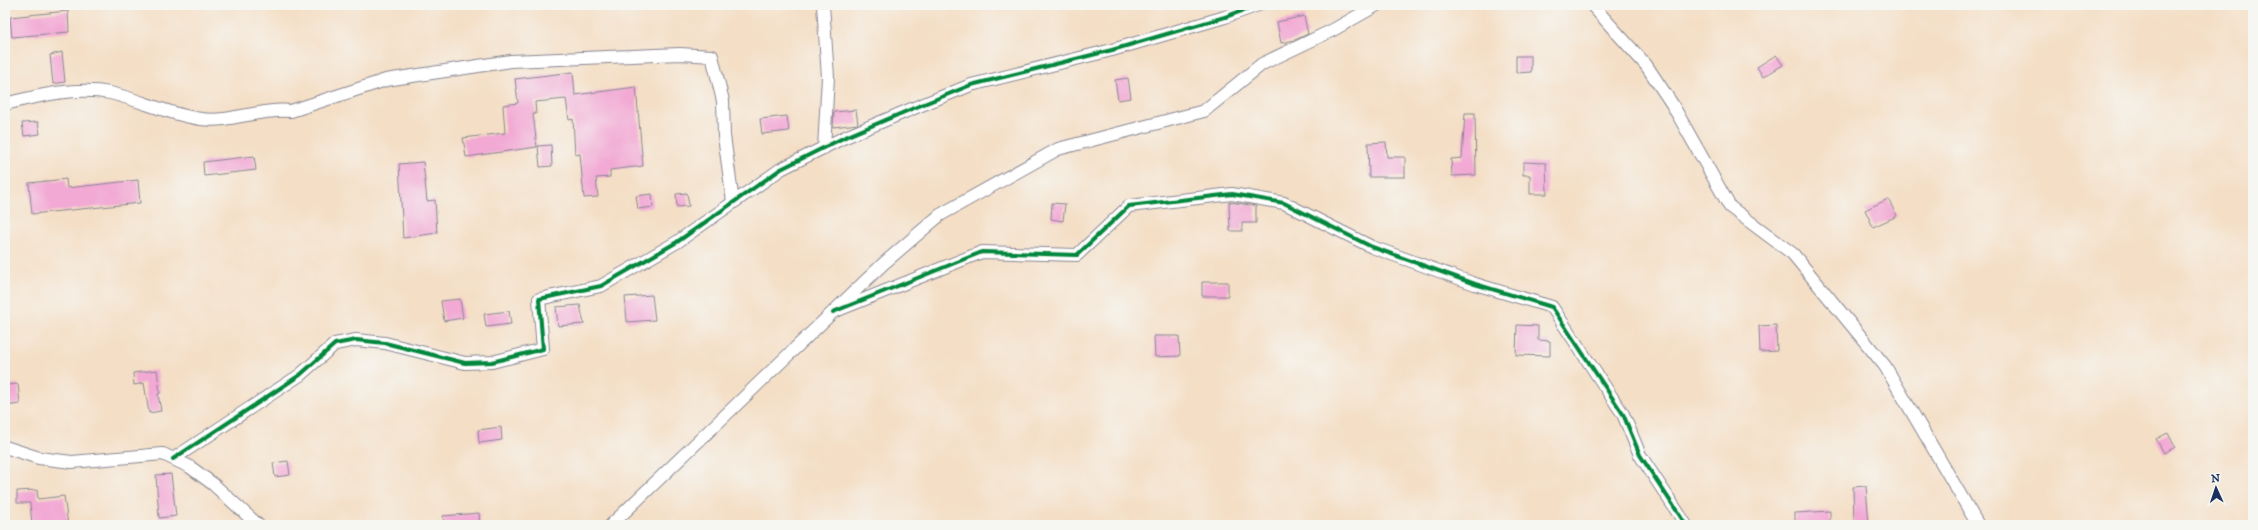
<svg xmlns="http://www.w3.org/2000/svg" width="2258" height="530" font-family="'IM FELL DW Pica',serif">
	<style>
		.building { fill: #f2a9d4 }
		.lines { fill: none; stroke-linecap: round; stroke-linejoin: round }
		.minor-casing { stroke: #888692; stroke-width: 14 }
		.minor { stroke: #fff; stroke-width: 12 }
		.cycleway-casing { stroke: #f6f6f2; stroke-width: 6 }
		.cycleway { stroke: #00873e; stroke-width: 4 }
	</style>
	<rect width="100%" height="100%" fill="#f6f6f2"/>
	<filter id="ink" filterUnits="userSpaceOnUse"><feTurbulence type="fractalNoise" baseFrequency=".025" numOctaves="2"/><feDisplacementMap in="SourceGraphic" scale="8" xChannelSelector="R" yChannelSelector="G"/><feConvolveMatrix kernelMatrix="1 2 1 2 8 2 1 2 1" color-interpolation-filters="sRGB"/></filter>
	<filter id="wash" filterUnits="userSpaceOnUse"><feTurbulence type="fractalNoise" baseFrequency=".012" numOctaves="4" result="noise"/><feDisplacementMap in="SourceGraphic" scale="16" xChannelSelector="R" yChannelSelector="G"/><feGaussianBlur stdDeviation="0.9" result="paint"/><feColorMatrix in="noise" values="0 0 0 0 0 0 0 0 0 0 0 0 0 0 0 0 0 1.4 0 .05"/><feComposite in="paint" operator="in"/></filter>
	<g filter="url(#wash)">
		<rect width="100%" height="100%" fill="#f4dec5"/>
		<g id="blocks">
			<path class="building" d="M68,11l1,21 -57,5 -2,-20z
				M1304,16l4,18 -13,6 -14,3 -4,-21z
				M62,52l3,30 -12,2 -3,-29z
				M1776,55l7,10 -20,12 -6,-10z
				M1516,56h15v16l-15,1z
				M573,72l2,23 61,-8 7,79 -33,4v7l-14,1 2,19 -14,1 -4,-44 -5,1 -2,-36 -4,1 -3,-21 -31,3 1,12h-3l4,33 -71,10 -3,-19 42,-5 -2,-28 15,-2 -3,-24z
				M1128,78l3,20 -13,2 -3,-20z
				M856,110l2,14 -25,3 1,-15z
				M1465,113h10l1,62 -24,1 -1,-17 11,-1z
				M787,116l2,15 -27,3 -2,-15z
				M38,122l2,12 -16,2 -2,-13z
				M1386,142l1,15h18v20h-36l-1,-34z
				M551,145l1,21 -12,1 -2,-21z
				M254,156l2,14 -52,6 -1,-14z
				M423,162l4,39 8,-1 2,33 -34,5 -4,-74z
				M1523,162l23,1 1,31h-17v-19h-7z
				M66,179l1,9 71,-8 2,23 -108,11 -3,-31z
				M687,193l2,13 -12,1 -1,-13z
				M652,194l1,13 -15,2 -2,-13z
				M1888,199l9,17 -24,11 -8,-17z
				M1229,202l27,4v17h-14v8h-12z
				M1052,203l13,1 -2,17 -12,-2z
				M1202,282h26v14h-26z
				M652,295l3,25 -28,2 -2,-25z
				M460,299l3,19 -19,3 -3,-20z
				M580,305l4,19 -26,2 -2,-19z
				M509,311l2,13 -25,3 -2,-13z
				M1517,325l21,1v14l12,1v15l-34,-1z
				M1776,325l1,26 -17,1 -1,-26z
				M1154,336h25l1,20 -25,1z
				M157,370l3,23 -2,1 3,17 -12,2 -5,-30 -10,2 -1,-12z
				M18,384l2,20 -15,2v-21z
				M501,427l1,13 -23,3 -1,-13z
				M2168,433l7,14 -11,6 -8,-14z
				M288,461l2,14 -15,2 -2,-14z
				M171,474l5,42 -17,2 -3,-43z
				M1866,486l3,39h-15l-1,-38z
				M37,490l1,9 26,-3 4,29h-36l-2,-22h-13v-12z
				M1830,511v14h-35v-12z
				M479,513l1,12h-36l-1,-9z"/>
		</g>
	</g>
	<g filter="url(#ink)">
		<use href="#blocks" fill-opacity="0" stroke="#888692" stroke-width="1"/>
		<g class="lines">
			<g class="minor-casing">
				<path id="minor" d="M823,5l5,72 -4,71
					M1592,5l54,60 26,39 58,103 63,47 92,112 93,159
					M5,104c33,-8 71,-18 105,-11 31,7 59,22 91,26 30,4 59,-11 90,-8l95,-31 125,-19 169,-7 32,2 11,45 1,35 9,66
					M833,312l149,-60 95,3 52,-49 103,-12 52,9 88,44 103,37 77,23 71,107 17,41 46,70
					M5,447l34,11 33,4 91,-8 27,13 23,17 45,41
					M173,459l127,-84 35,-31 21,-4 29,3 80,20 27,-1 51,-13 -4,-50 62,-13 76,-44 104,-73 62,-31 71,-30 57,-23 141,-35 113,-33 33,-12
					M611,525l272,-261 57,-49 118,-66 146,-38 58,-47 71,-34 44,-25"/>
			</g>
			<use href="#minor" class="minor"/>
			<g class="cycleway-casing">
				<path id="cycleway" d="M833,312l149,-60 95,3 52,-49 103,-12 52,9 88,44 103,37 77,23 71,107 17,41 46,70
					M173,459l127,-84 35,-31 21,-4 29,3 80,20 27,-1 51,-13 -4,-50 62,-13 76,-44 104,-73 62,-31 71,-30 57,-23 141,-35 113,-33 33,-12"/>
			</g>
			<use href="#cycleway" class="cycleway"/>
		</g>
	</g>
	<rect width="2258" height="530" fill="none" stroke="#f6f6f2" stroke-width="20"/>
	<g transform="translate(2216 488) rotate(357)" stroke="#f6f6f2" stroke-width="3" paint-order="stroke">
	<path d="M0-3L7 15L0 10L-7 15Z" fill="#1b2f5e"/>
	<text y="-6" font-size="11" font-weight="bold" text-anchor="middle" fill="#1b2f5e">N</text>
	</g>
</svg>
